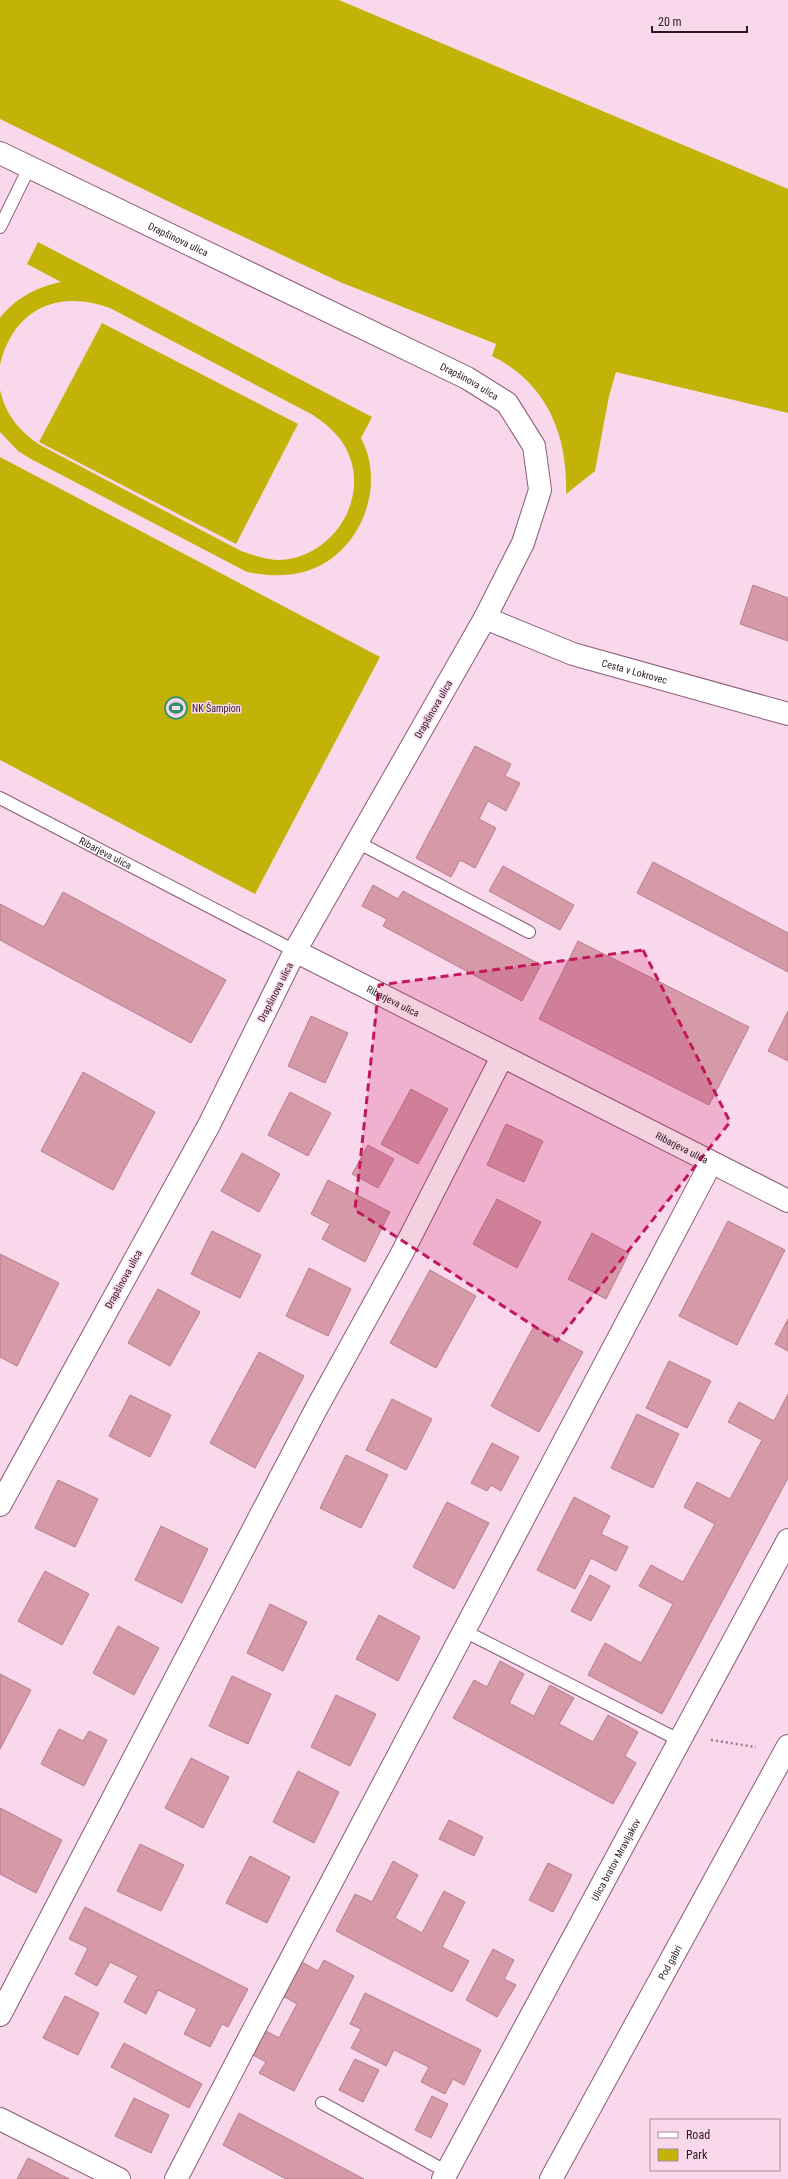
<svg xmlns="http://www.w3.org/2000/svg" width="788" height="2179" font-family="'Roboto Condensed',sans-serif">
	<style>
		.green { fill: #c3b308 }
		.building { fill: #d599a8; stroke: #b87e8c }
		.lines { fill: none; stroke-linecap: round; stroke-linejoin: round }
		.lane-casing { stroke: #8a5b77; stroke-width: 14 }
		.street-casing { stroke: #8a5b77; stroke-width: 24 }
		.path { stroke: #957a8a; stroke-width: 2.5; stroke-dasharray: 2 3; stroke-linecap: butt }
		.lane { stroke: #fff; stroke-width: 12 }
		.street { stroke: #fff; stroke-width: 22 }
		.marked { fill: #c2185b; fill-opacity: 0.2; stroke: #c2185b; stroke-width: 3; stroke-dasharray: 8 5; stroke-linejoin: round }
		.labels { text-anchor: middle; stroke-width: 3; stroke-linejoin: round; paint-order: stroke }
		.street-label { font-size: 10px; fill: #2d1925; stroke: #fad8eb }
		.poi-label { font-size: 10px; fill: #2d1925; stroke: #fad8eb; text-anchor: start }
	</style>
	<rect width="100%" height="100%" fill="#fad8eb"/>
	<path class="green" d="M0,0h339l449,189v224l-172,-41 -7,24 -14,75 -29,23c2,-59 -19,-111 -74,-138l4,-12 -156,-62 -154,-72 -186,-91z
		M38,242l334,175 -11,21c26,49 -1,116 -54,133 -20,6 -39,5 -60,1l-216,-113 -13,-8 -18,-19v-42c6,25 19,41 40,55l201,106c12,4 23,8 35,9 52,1 93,-56 73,-105 -7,-18 -20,-29 -36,-40l-203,-107c-52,-19 -97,1 -110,57v-47c15,-20 37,-31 61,-36l-34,-18z
		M102,323l196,101 -62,120 -197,-102z
		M0,457l380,200 -125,237 -255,-134z"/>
	<path class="building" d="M753,585l35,13v43l-48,-17z
		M475,746l36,18 -6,12 15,7 -14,28 -18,-10 -9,18 17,9 -21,40 -15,-8 -9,17 -35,-19z
		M653,862l135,71v39l-151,-79z
		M503,866l71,39 -14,25 -71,-39z
		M373,885l25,14 5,-8 138,74 -19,36 -139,-75 4,-7 -25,-13z
		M63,892l163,88 -35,63 -191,-103v-36l44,23z
		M578,941l171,86 -40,78 -170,-86z
		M788,1011v50l-20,-10z
		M311,1016l37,17 -23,50 -37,-17z
		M83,1072l72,40 -42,78 -72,-39z
		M411,1089l37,20 -30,55 -37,-20z
		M290,1092l41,21 -23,43 -40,-21z
		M506,1124l37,17 -19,41 -37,-17z
		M368,1145l26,14 -16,29 -26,-14z
		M242,1153l38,21 -21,38 -38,-21z
		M328,1180l62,32 -25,50 -43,-23 8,-15 -19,-10z
		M497,1199l44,23 -24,46 -44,-24z
		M728,1221l57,29 -48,95 -58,-29z
		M212,1231l49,24 -21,43 -49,-24z
		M592,1233l37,20 -23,46 -38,-20z
		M0,1254l59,29 -42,83 -17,-9z
		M309,1268l42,21 -23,47 -42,-20z
		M430,1270l46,26 -40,72 -46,-25z
		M158,1289l42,23 -30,54 -42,-23z
		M788,1319v32l-13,-7z
		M534,1326l49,26 -44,80 -48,-26z
		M259,1352l45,24 -49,92 -45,-25z
		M669,1361l42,20 -24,47 -41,-20z
		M788,1394v84l-126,236 -74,-39 17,-32 36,20 32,-59 -34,-18 12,-21 32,17 32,-58 -31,-17 13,-25 33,17 32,-59 -34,-18 11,-20 35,19z
		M130,1395l41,20 -21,42 -41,-21z
		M392,1399l40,20 -26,51 -40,-20z
		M637,1414l42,20 -26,54 -42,-20z
		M492,1443l27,14 -18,34 -10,-6 -4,6 -16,-8z
		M346,1455l42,20 -27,53 -41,-20z
		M58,1480l40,19 -23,48 -40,-19z
		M574,1497l36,19 -9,18 27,13 -12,24 -25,-13 -16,31 -38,-19z
		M447,1502l42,21 -35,66 -41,-22z
		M161,1526l47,23 -26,54 -47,-23z
		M45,1571l44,23 -27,51 -44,-24z
		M590,1575l20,11 -19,35 -20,-10z
		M270,1604l37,18 -24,49 -36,-18z
		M379,1615l41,22 -22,44 -42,-22z
		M118,1626l41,22 -25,47 -41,-22z
		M500,1661l24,13 -15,29 25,13 16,-31 24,13 -15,26 34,18 15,-27 30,17 -13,24 11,7 -23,41 -160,-86 21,-38 13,7z
		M0,1674l31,16 -31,59z
		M232,1676l39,18 -23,50 -39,-18z
		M336,1695l40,19 -26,52 -39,-19z
		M59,1729l24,12 6,-10 18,9 -23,46 -43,-22z
		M191,1758l38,19 -26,51 -38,-20z
		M298,1771l41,21 -25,51 -41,-21z
		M0,1808l62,32 -26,53 -36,-19z
		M449,1820l34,17 -9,19 -35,-17z
		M140,1844l44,21 -23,46 -44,-20z
		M250,1856l40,21 -23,46 -41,-20z
		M393,1861l25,14 -23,43 27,15 22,-42 21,11 -23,45 27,14 -17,31 -116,-61 19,-37 17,8z
		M548,1863l24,12 -19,37 -24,-12z
		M85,1907l163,82 -20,38 -6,-3 -12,23 -26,-13 13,-25 -39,-19 -12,24 -22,-12 14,-26 -28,-14 -13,24 -22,-12 13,-26 -19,-9z
		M493,1949l21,11 -10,19 12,6 -19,32 -31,-17z
		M324,1960l30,16 -60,115 -35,-18 7,-11 -15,-8 13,-24 15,8 18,-34 -16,-9 19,-34 18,10z
		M365,1993l116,57 -17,35 -11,-6 -8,15 -24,-12 8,-15 -35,-17 -8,16 -35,-18 10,-19 -11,-5z
		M65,1996l34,17 -21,42 -35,-17z
		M124,2043l78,41 -13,24 -78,-41z
		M355,2059l24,11 -16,32 -24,-12z
		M432,2096l16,8 -17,34 -16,-8z
		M134,2098l35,17 -18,38 -36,-17z
		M239,2113l125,66h-78l-63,-34z
		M28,2158l41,21h-52z"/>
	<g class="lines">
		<g class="lane-casing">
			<g id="lane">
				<path d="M0,227l29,-59"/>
				<path id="s1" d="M0,798l295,153"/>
				<path d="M357,842l172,90"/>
				<path d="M464,1631l215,109"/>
				<path d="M322,2103l125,69"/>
			</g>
		</g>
		<g class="street-casing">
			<g id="street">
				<path id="s2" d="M0,153l467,225 40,25 27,43 6,44 -17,53 -38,75 -190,333 -86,174 -209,380"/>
				<path id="s3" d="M485,618l88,36 215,60"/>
				<path id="s4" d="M295,951l493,250"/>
				<path d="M0,2015l315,-604 85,-154 102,-200"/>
				<path d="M0,2119l119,60"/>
				<path d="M176,2179c176,-340 356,-678 535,-1016"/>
				<path id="s5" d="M443,2179l345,-639"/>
				<path id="s6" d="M551,2179l237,-433"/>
			</g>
		</g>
		<path class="path" d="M711,1740l45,7"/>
		<use href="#lane" class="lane"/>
		<use href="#street" class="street"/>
	</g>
	<path class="marked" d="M643,950l87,172 -173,219 -202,-131 24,-225z"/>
	<defs>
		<g id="stadium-ring" transform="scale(1.15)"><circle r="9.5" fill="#fad8eb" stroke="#2f906a" stroke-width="1.5"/><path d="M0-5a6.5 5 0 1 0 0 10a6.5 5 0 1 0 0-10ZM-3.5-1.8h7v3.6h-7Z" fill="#2f906a"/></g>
	</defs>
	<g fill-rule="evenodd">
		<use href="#stadium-ring" x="176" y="708"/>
	</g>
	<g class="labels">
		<g class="street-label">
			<text dy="4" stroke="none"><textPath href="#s2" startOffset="198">Drapšinova ulica</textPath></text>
			<text dy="4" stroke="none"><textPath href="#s2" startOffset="522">Drapšinova ulica</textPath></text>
			<text dy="4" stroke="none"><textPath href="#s3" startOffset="159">Cesta v Lokrovec</textPath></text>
			<text transform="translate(433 709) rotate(-60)" y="4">Drapšinova ulica</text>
			<text dy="4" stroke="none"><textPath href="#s1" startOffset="119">Ribarjeva ulica</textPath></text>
			<text transform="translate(275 992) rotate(-63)" y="4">Drapšinova ulica</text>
			<text dy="4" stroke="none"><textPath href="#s4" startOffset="110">Ribarjeva ulica</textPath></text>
			<text dy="4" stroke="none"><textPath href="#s4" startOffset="434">Ribarjeva ulica</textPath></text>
			<text transform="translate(123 1279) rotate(-61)" y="4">Drapšinova ulica</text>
			<text dy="4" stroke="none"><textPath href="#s5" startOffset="363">Ulica bratov Mravljakov</textPath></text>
			<text dy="4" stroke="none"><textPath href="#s6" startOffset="247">Pod gabri</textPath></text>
		</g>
		<g class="poi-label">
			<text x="192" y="712">NK Šampion</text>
		</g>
	</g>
	<rect x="650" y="2119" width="130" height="52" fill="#fad8eb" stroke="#a88c9c"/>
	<rect x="658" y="2132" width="20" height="6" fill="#ffffff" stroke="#a88c9c"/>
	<text x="686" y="2139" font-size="12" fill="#2d1925">Road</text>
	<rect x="658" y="2149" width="20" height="12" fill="#c3b308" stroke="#a88c9c"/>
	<text x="686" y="2159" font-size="12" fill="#2d1925">Park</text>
	<path d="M652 26v6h95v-6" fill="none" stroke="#2d1925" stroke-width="2"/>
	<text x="658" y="26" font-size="12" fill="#2d1925" stroke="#fad8eb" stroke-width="3" paint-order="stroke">20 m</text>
</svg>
